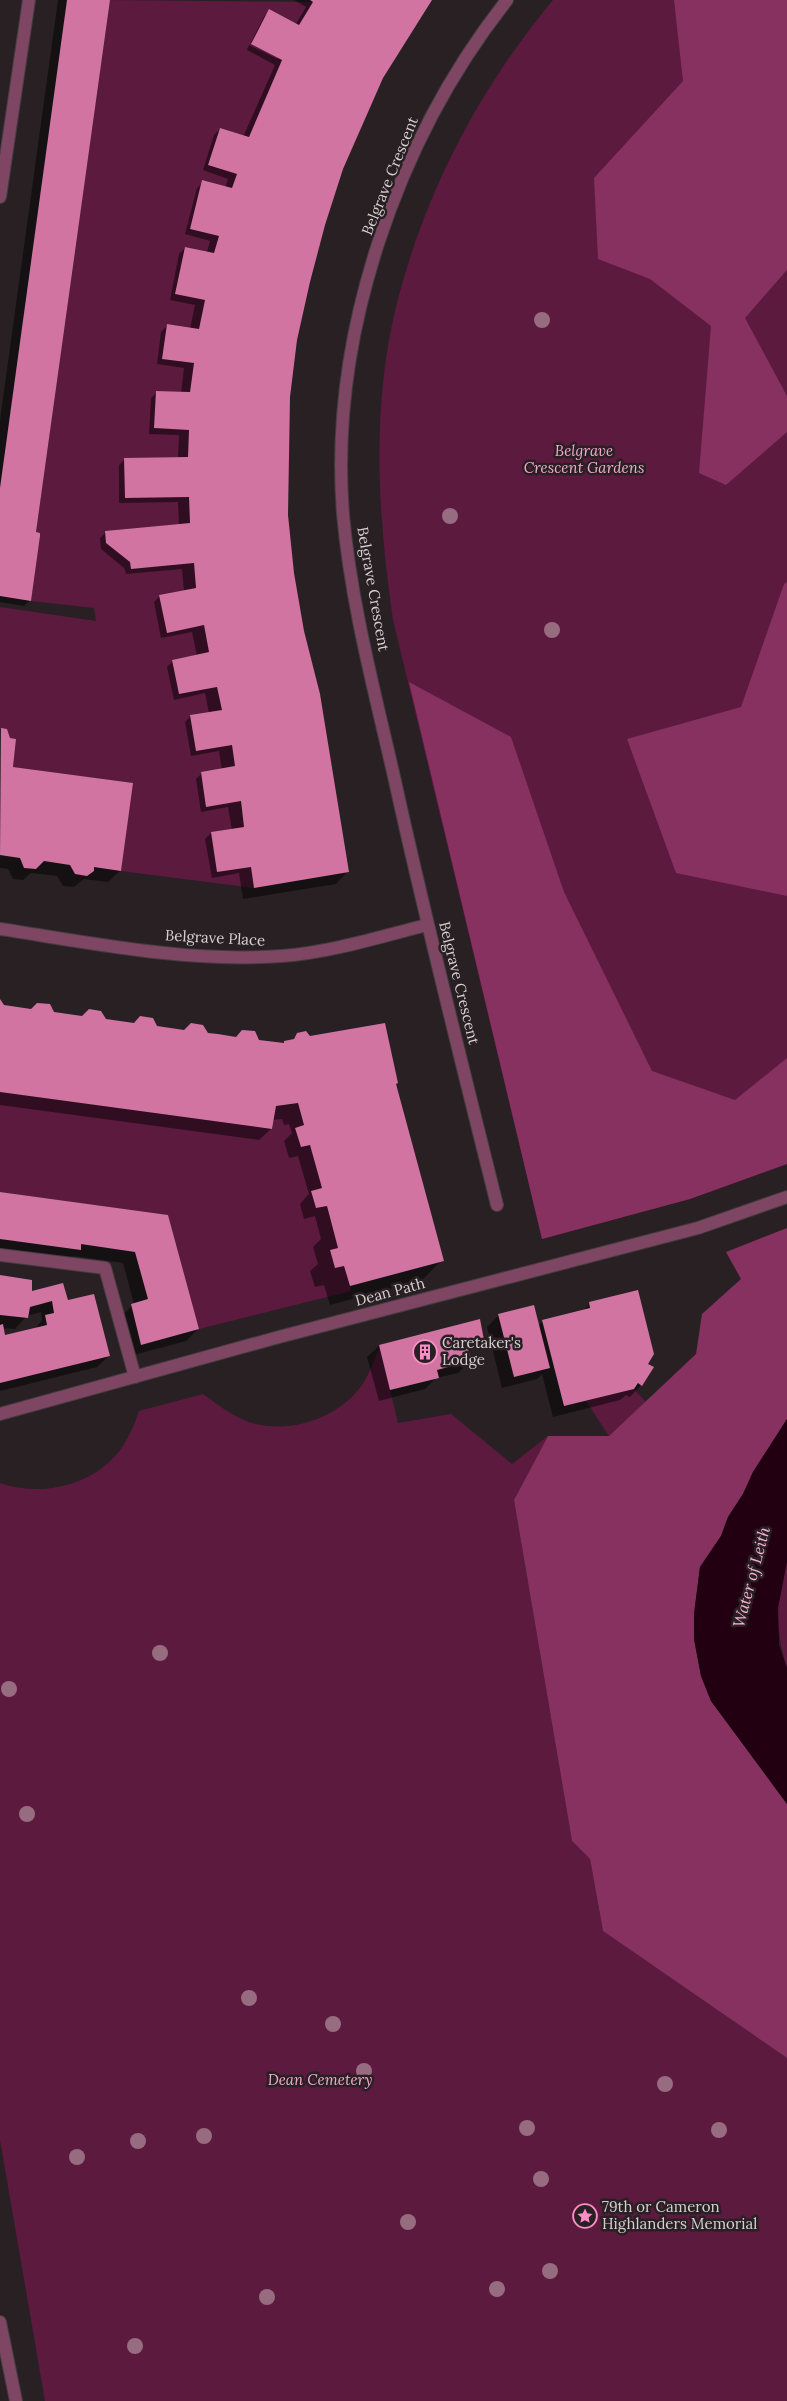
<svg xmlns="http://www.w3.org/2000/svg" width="787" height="2401" font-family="Lora,serif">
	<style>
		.green { fill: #5c1a3f }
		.forest { fill: #86315f }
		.water { fill: #220012 }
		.shadow { fill: #0007; fill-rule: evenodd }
		.building { fill: #d174a2 }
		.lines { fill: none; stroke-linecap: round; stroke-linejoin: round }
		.service-casing { stroke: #453c40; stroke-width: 14 }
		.minor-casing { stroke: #453c40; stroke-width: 14 }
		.service { stroke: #7e4662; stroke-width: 12 }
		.minor { stroke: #7e4662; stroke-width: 12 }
		.tree { fill: #986c80 }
		.labels { text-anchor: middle; stroke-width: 5; stroke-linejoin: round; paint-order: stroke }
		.street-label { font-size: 15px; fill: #d7d0d3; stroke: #292024 }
		.park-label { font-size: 15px; font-style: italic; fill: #f3aacc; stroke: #292024 }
		.poi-label { font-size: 15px; fill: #d7d0d3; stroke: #292024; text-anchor: start }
		.water-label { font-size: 16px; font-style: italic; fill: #f9b0d2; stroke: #292024 }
	</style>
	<rect width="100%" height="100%" fill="#292024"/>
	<path class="green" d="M110,0l203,2 -14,23 -30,-16 13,51 -33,77 -29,-9 -12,36 29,10 -5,14 -30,-8 -12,49 29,7 -5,17 -29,-6 -10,47 30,6 -6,29 -32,-5 -5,35 32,4 -4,29 -34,-1 -1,37 34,2 -1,27 -64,2 1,39 64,-1 1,26 -85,8 25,31 1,7 63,-6 2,25 -37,7 8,37 37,-7 5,27 -37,8 7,34 38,-7 5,23 -32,5 42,30 12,82 -33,5 6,40 34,-5 3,21 -133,-17 11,-88 -119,-16 3,-28 -6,-1 -3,-9h-7v-122l96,14 -2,-13 -63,-7 9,-65v-3l-4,-1z
		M553,0h234v1164l-97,35 -148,40 -149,-619c-15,-103 -22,-211 3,-313 28,-113 83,-218 157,-307z
		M0,1092l272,37 4,-23 22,-3 6,22 -9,3 6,19 9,-2 12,43 -11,3 5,17 11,-2 11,42 -8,2 5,18 9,-2 7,25 -152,38 -31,-114 -168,-23z
		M380,1347l18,76 53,-9 61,50 36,-28 -34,64 58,341 18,18 13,72 184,127v343h-742l-45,-261v-657c42,15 97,2 123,-37 7,-11 12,-23 16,-35l64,-17c14,10 29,22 46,28 39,13 89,-3 113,-37 8,-12 12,-25 18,-38z
		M634,1389l12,13 -37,34 -23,-35z
		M787,1562v106c-11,-34 -13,-72 0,-106z"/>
	<path class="forest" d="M674,0h113v270l-42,48 42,78v36l-61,53 -27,-12 12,-147 -61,-47 -52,-20 -4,-81 89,-97z
		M787,582v314l-111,-23 -49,-134 114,-32 43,-123z
		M409,682l102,55 53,155 88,179 83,29 52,-42v106l-97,35 -148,40z
		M787,1228v191l-34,53 -10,22 -15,23 -7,19 -21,31 -6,47v25l7,37 10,25 76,103v254l-184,-127 -13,-72 -18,-18 -58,-341 34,-64h61l87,-82 6,-40 39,-35 -15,-27z"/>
	<path class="water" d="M787,1419v143l-9,46 1,37 8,23v136l-76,-103 -10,-25 -7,-37v-25l6,-47 21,-31 7,-19 15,-23 10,-22z"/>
	<path class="shadow" d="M58,0h50l-73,534 -5,66 -6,6 -24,-4v-182z
		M294,0h136l-48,78 -40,91 -18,56 -28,115 -8,70 -1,105 6,58 54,299 -11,12 -93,15 -4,-26 -27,5 -7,-39 6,-6 21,-3 -4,-23 -27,5 -5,-33 6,-6 20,-3 -3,-19 -28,5 -6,-34 6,-6 18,-3 -4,-20 -31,7 -7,-33 6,-6 24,-5 -5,-24 -31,6 -7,-36 6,-6 24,-5 -2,-22 -56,5 -2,-6 -23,-19 -1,-11 6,-6 73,-7 -1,-23 -59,1v-38l6,-6 53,-1 1,-23 -30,-1 2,-36 6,-6 24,1 3,-25 -27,-4 4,-32 6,-6 23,3 5,-24 -25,-5 9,-46 6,-6 22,4 3,-11 -25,-7 12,-46 6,-6 22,6 3,-9 -25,-9 11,-35 6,-6 23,8 32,-72 -28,-15 2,-5 29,14v-3l-27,-14 13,-25 5,-6 27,13 10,-17z
		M1,730l11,38 108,103 -12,11 -24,-3 -10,8 -11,-1 -6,-10 -26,-3 -8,7 -10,-1 -5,-10 -8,-1z
		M0,1001l3,5 279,38 9,-3 7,-7 12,3 85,48 47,175 -20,20 -92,25 -6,-20 -9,2 -5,-16 8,-7 -5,-17 8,-8 -6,-23 -11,3 -4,-15 9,-10 -11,-38 -9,2 -5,-17 8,-8 -3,-9 -5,1 -2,-6 -10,1 -1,9 -12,11 -259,-35z
		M0,1193l167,23 31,113 -12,12 -56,15 -10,-39 14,-13 -11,-41 -50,-7 -5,5 -68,-9z
		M0,1277l30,16 37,9 42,54 -12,11 -97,24zM41,1312l1,8 -7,9 -31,8 -2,-9 13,1 12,-13z
		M590,1304l56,60 -5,21 -11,12 -4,-2 -6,5 -67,17 -11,-43 -5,5 -35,9 -15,-61 12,-12 39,11 5,-5 40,-10z
		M479,1321l4,19 -15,12 2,9 -12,12 -22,5 -11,11 -46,12 -12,-44 12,-11z"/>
	<path class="building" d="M67,0h43l-74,532 4,1v3l-9,65 -31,-5v-108z
		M310,0h122l-49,78 -40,91 -18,56 -15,57 -13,58 -7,57 -2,118 6,58 10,58 16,63 29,178 -95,16 -3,-21 -34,5 -6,-40 33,-5 -3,-26 -35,6 -5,-35 34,-6 -3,-21 -36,6 -6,-36 32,-5 -5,-23 -38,7 -7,-34 37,-8 -5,-27 -37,8 -8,-38 37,-7 -2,-25 -63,6 -1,-7 -24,-19 -1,-12 85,-8 -1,-26 -64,1 -1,-40 64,-1 1,-27 -35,-2 2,-37 34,1 4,-29 -32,-4 5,-35 32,5 6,-29 -30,-6 10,-47 29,6 5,-17 -29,-7 9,-37 3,-12 30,8 5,-14 -29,-9 12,-37 29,9 33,-77 -31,-16 18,-35 30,16 14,-23z
		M1,728l6,1 3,9 6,1 -3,28 120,16 -12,88 -27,-4v4l-7,5 -12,-2 -5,-9 -26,-4 -8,8 -12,-1 -4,-10 -20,-3z
		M0,999l4,6 27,4 6,-6 13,1 4,8 28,4 7,-7 12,2 5,8 28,4 6,-7 13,2 4,8 27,4 7,-7 12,2 5,8 10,1 18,3 6,-7 13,1 4,9 25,3v-2l10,-2 3,-6 9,-2 4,5 75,-13 13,60 -2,1 48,177 -94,25 -6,-20 -9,2 -5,-18 8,-2 -11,-42 -11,2 -5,-17 11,-3 -12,-43 -9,2 -6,-19 9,-3 -6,-22 -22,3 -4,23 -272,-37z
		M0,1192l168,23 31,114 -58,16 -10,-41 17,-5 -13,-47 -54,-8v6l-81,-11z
		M0,1275l32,5v11l31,-8 5,17 26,-6 16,62 -110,27v-58l3,-1 2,11 42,-10 -2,-10 9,-2 -2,-12 -22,6 -2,11 -28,-3z
		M638,1290l16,64 -6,10 6,3 -12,19 -4,-3 -4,6 -70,17 -22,-86 48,-12 -1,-6z
		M534,1305l16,63 -36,9 -16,-63z
		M480,1319l4,21 -17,4 4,17 -34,9 2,8 -49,12 -11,-45z"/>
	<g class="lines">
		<g class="service-casing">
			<path id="service" d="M0,197l29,-197
				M0,1255l105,13 30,109"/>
		</g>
		<g class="minor-casing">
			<path id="minor" d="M0,929c92,14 189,34 282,27 50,-4 97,-19 145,-31
				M497,1205c-35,-141 -71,-282 -102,-424 -20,-88 -44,-177 -52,-267 -14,-178 54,-375 164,-514
				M0,1414l279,-77 419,-109 89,-31
				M0,2322l16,79"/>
		</g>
		<use href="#service" class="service"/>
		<use href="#minor" class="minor"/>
	</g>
	<g class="tree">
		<circle cx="542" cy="320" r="8"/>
		<circle cx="450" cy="516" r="8"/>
		<circle cx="552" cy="630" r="8"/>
		<circle cx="160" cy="1653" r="8"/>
		<circle cx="9" cy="1689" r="8"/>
		<circle cx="27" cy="1814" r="8"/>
		<circle cx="249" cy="1998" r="8"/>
		<circle cx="333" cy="2024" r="8"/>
		<circle cx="364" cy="2071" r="8"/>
		<circle cx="665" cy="2084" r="8"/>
		<circle cx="527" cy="2128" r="8"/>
		<circle cx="719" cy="2130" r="8"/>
		<circle cx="204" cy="2136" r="8"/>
		<circle cx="138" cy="2141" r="8"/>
		<circle cx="77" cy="2157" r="8"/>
		<circle cx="541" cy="2179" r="8"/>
		<circle cx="408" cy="2222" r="8"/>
		<circle cx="550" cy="2271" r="8"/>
		<circle cx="497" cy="2289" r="8"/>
		<circle cx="267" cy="2297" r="8"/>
		<circle cx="135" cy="2346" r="8"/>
	</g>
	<defs>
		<g id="building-ring" transform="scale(1.25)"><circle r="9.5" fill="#292024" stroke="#fb8fc5" stroke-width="1.5"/><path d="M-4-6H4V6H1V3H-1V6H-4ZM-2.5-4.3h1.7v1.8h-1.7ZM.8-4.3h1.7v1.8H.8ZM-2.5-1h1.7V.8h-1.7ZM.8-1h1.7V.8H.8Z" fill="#fb8fc5"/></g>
		<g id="sight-ring" transform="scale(1.25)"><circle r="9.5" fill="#292024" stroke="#fb8fc5" stroke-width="1.5"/><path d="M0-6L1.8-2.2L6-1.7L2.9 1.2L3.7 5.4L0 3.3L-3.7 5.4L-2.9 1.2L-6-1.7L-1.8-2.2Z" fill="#fb8fc5"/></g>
	</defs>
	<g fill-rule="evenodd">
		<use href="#building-ring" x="425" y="1352"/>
		<use href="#sight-ring" x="585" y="2216"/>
	</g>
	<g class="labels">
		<g class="street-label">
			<text transform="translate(390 176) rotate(-68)" y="5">Belgrave Crescent</text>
			<text transform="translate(373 589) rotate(80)" y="5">Belgrave Crescent</text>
			<text transform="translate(215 938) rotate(3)" y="5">Belgrave Place</text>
			<text transform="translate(459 983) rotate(76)" y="5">Belgrave Crescent</text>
			<text transform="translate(390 1292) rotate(-15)" y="5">Dean Path</text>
		</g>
		<g class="park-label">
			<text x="584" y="456">Belgrave<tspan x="584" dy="17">Crescent Gardens</tspan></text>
			<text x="320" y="2085">Dean Cemetery</text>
		</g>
		<g class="poi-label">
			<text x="442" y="1348">Caretaker's<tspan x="442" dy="17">Lodge</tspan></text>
			<text x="602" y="2212">79th or Cameron<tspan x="602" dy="17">Highlanders Memorial</tspan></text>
		</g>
		<g class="water-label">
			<text transform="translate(751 1577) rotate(-75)" y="6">Water of Leith</text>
		</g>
	</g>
</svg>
